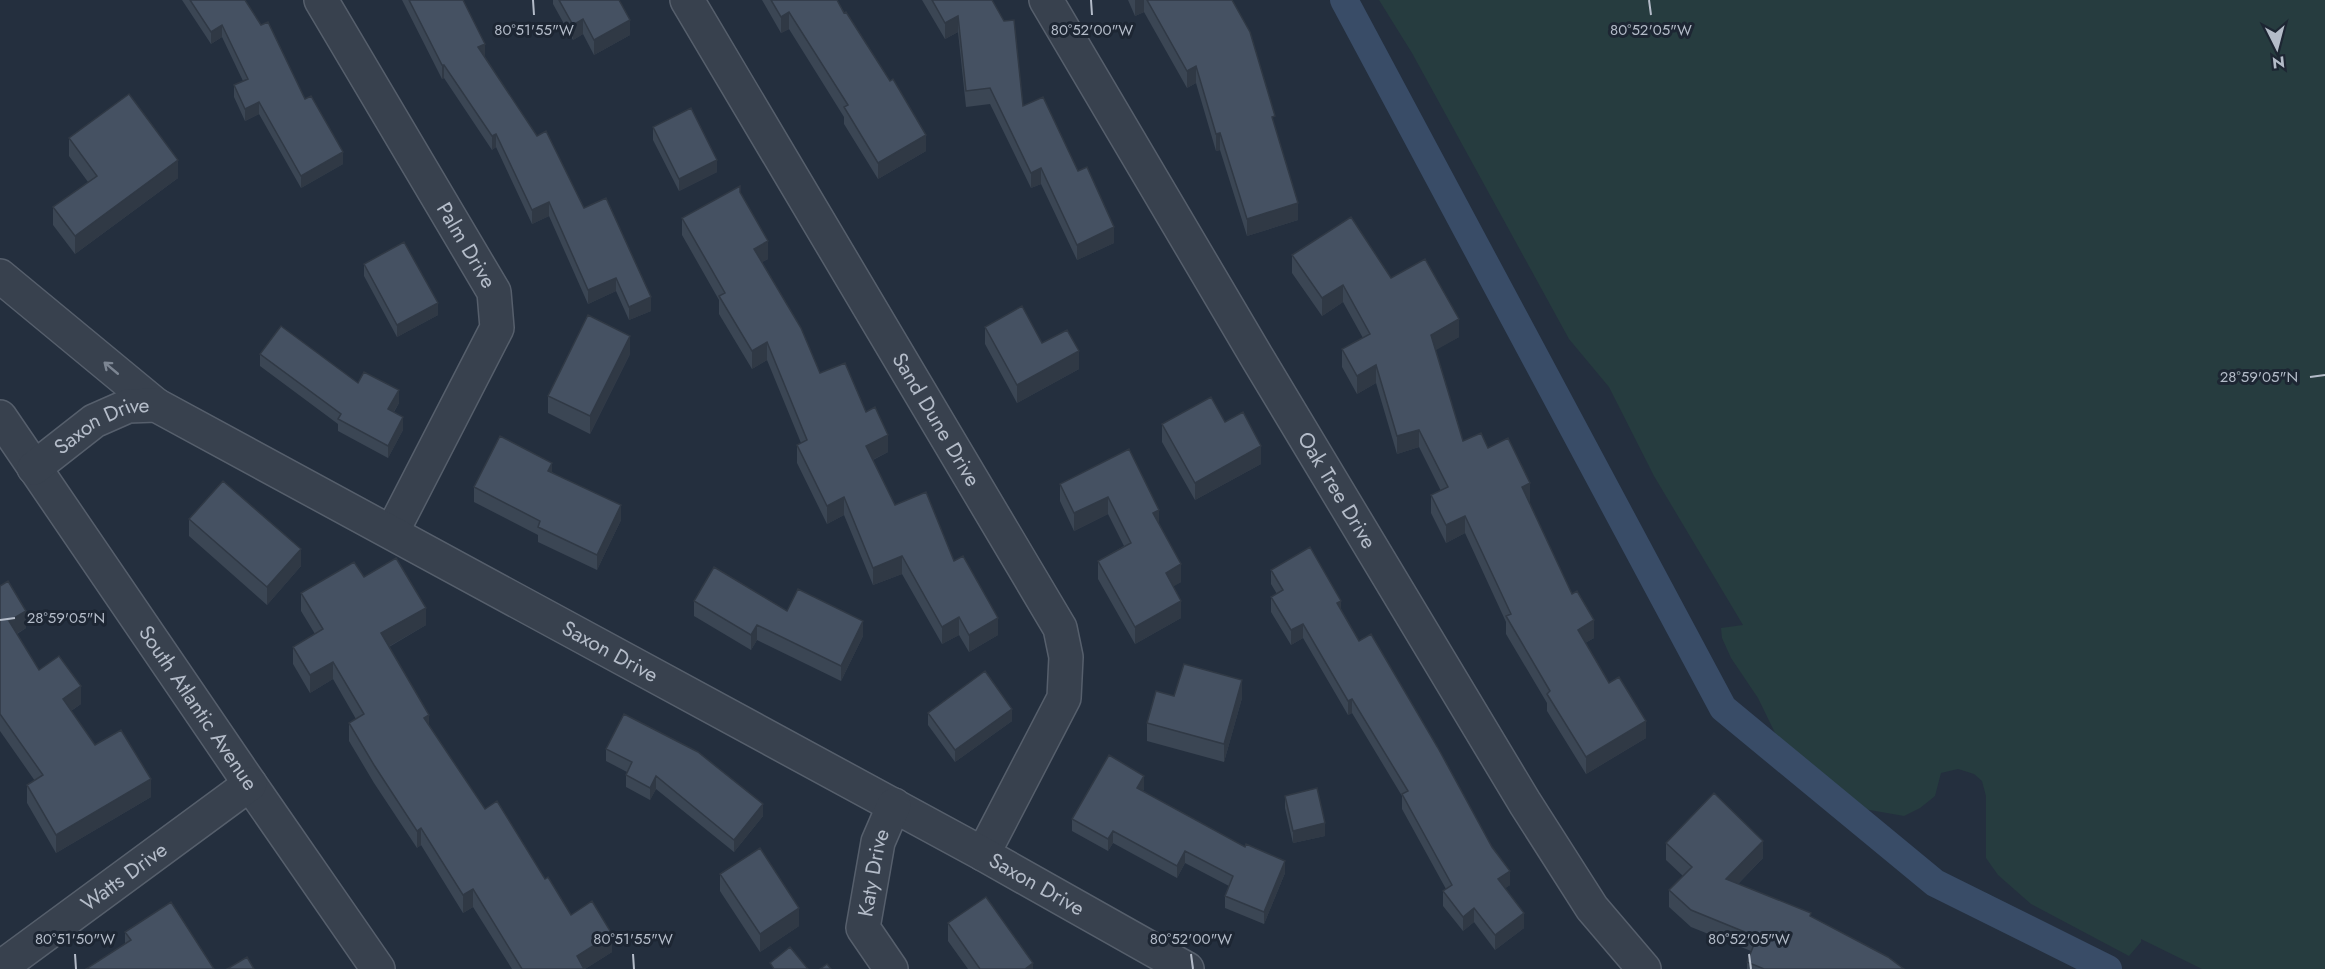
<svg xmlns="http://www.w3.org/2000/svg" width="2325" height="969" font-family="Jost,sans-serif">
	<style>
		.green { fill: #263c3f }
		.lines { fill: none; stroke-linecap: round; stroke-linejoin: round }
		.canal { stroke: #394c67; stroke-width: 28 }
		.minor-casing { stroke: #565f6c; stroke-width: 36 }
		.minor { stroke: #38414e; stroke-width: 33 }
		.wall { fill: #3b4654 }
		.shaded-wall { fill: #303945 }
		.building { fill: #455162; stroke: #303945; stroke-width: 1.5 }
		.oneway { stroke: #7c8592 }
		.ticks { fill: none; stroke: #b4bcc9; stroke-width: 2 }
		.labels { text-anchor: middle; stroke-width: 6; stroke-linejoin: round; paint-order: stroke }
		.street-label { font-size: 21px; fill: #b4bcc9; stroke: #1d2633 }
		.ticks-label { font-size: 15px; text-anchor: middle; fill: #b4bcc9; stroke: #1d2633; stroke-width: 6; stroke-linejoin: round; paint-order: stroke }
	</style>
	<rect width="100%" height="100%" fill="#242f3e"/>
	<path class="green" d="M1379,0h946v969h-123l-61,-30v3l-12,14 -98,-52 -33,-29 -12,-17v-62l-4,-15 -8,-7 -16,-5 -17,4 -6,23 -15,12 -16,8 -40,-7 -87,-72 -19,-39 -27,-40 -9,-20 -1,-10 22,-3 -89,-149 -45,-89 -40,-48 -157,-286z"/>
	<g class="lines">
		<path class="canal" d="M1344,0l379,708 212,175 173,86"/>
		<g class="minor-casing">
			<g id="minor">
				<path id="s1" d="M321,0l173,292 3,36 -105,204"/>
				<path id="s2" d="M687,0l373,628 6,29 -2,41 -81,156"/>
				<path id="s3" d="M1046,0l212,359 267,444 67,105 52,61"/>
				<path d="M0,276l156,129"/>
				<path id="s4" d="M0,417l250,367 128,185"/>
				<path id="s5" d="M34,468l60,-47 34,-15 28,-1 827,449 204,115"/>
				<path id="s6" d="M0,968l250,-184"/>
				<path id="s7" d="M891,969l-28,-41 15,-86 16,-37"/>
			</g>
		</g>
		<use href="#minor" class="minor"/>
	</g>
	<path class="wall" d="M182,0h63l60,99 38,65 -42,24 -42,-74 -14,7 -11,-24v-12l9,-4 -21,-44 -11,7z
		M402,0h61l22,57 166,254 -22,9 -13,-29 -28,13 -39,-88 -17,8 -36,-77 -4,3 -48,-72 -2,1z
		M553,0h66l11,35 -36,20 -11,-21 -10,6 -20,-36z
		M762,0h75l89,151 -48,28 -34,-55v-7l-55,-88 -8,4z
		M922,0h70l31,106 55,65 36,72 -37,17 -36,-76 -10,4 -41,-84 -24,3 -8,-75 -13,7z
		M1128,0h104l43,127 23,93 -51,16 -27,-86 -4,1 -20,-68 -9,5 -43,-76 -9,4z
		M653,127l64,45 -38,19 -26,-51z
		M69,138l109,40 -103,76 -22,-29v-18l35,-25 -19,-26z
		M740,192l28,67 -6,3 58,111 46,39 22,40 -15,8 22,45 59,56 44,74 -29,17 -10,-17 -17,9 -40,-70 -29,11 -29,-70 -17,9 -30,-61v-18l4,-2 -34,-83 -15,9 -33,-55v-14l-37,-65v-17z
		M1292,255l99,23 68,59 -24,13 28,91 25,7 42,53 -1,1 43,92 22,44 -9,5 24,40 37,55 -60,36 -39,-63v-8l-41,-69v-12l-41,-89 -19,10 -15,-30v-18l10,-4 -22,-44 -22,7 -21,-71 -19,11 -15,-27v-18l21,-11 -20,-36 -21,14 -30,-43z
		M364,264l74,51 -41,22 -33,-61z
		M985,327l57,16 37,26 -62,34 -32,-59z
		M260,354l98,29 41,20 -5,9 9,18 -15,28 -50,-27v-7l-78,-58z
		M630,354l-40,80 -42,-21v-17z
		M1225,422l36,42 -66,36 -33,-58v-18z
		M1129,449l52,133 -8,4 8,32 -46,26 -37,-65v-18l26,-15 -16,-32 -34,17 -14,-30v-17z
		M552,472l69,48 -24,50 -59,-28v-7l-64,-33v-15z
		M189,519l112,47 -34,39 -78,-69z
		M1271,570l70,41 18,30 151,244 -5,3 19,40 -29,22 -21,-28 -11,9 -20,-25v-15l3,-2 -44,-80v-13l-50,-83 -4,2 -45,-77 -12,7 -20,-33v-15l6,-3 -6,-10z
		M364,577l62,48 -37,22 40,78 56,84 60,70 26,36 41,37 -27,17h-73l-39,-62 -10,6 -42,-68 -4,3 -43,-65 -25,-42v-18l7,-4 -23,-40 -23,14 -17,-29v-17l22,-13 -14,-23v-18z
		M0,586l26,42 -9,6 22,36 42,34 -10,7 24,34 56,52 -95,56 -29,-50v-18l8,-4 -35,-50z
		M694,601l93,10 76,25 -22,45 -84,-41 -6,10 -57,-34z
		M1174,696l68,2 -18,64 -77,-21v-18z
		M928,713l84,8 -57,41 -27,-37z
		M606,749l157,67 -29,36 -78,-63 -6,11 -24,-13v-12l1,-3 -21,-11z
		M1144,788l-1,3 142,82 -21,51 -39,-16v-12l4,-10 -44,-23 -8,15 -64,-35 -5,8 -36,-20v-12z
		M1285,796l40,40 -32,7 -8,-35z
		M1666,843l97,15 -25,26 73,33 93,52h-157v-7l4,-11 -60,-24 -22,-20v-17l14,-14 -17,-16z
		M720,874l79,52 -39,26 -40,-61z
		M948,923l85,46h-65l-20,-28z
		M125,932l89,37 -89,-25z"/>
	<path class="shaded-wall" d="M1135,0h9v12l-9,4z
		M789,12v17l-8,4v-16z
		M958,16v16l-13,7v-16z
		M583,19v15l-10,6v-15z
		M630,20v15l-36,20v-15z
		M222,25v12l-11,7v-12z
		M485,44v14l-7,-11z
		M442,65h2v13l-2,1z
		M1196,66v17l-9,5v-17z
		M259,102v12l-14,7v-12z
		M1220,133v17l-4,1v-17z
		M496,134v13l-4,3v-14z
		M926,135v16l-48,28v-16z
		M343,152v12l-42,24v-12z
		M178,160v18l-103,76v-18z
		M717,160v12l-38,19v-12z
		M1041,168v16l-10,4v-15z
		M549,202v14l-17,8v-14z
		M1298,203v17l-51,16v-17z
		M1114,227v16l-37,17v-15z
		M768,241v18l-14,7v-17z
		M616,278v13l-28,13v-14z
		M1343,285v17l-21,14v-18z
		M651,297v14l-22,9v-13z
		M438,303v12l-41,22v-12z
		M1459,319v18l-28,16v-18z
		M630,336v18l-40,80v-18z
		M767,342v18l-15,9v-18z
		M1079,351v18l-62,34v-18z
		M1376,365v18l-19,11v-18z
		M399,390v13l-11,18v-12z
		M403,417v13l-15,28v-12z
		M1419,430v17l-22,7v-18z
		M888,435v17l-22,11v-17z
		M1261,446v18l-66,36v-17z
		M552,463v15l-4,-7z
		M1530,483v18l-8,4v-18z
		M844,497v18l-17,9v-18z
		M1108,497v17l-34,17v-18z
		M621,505v15l-24,50v-15z
		M1159,510v17l-6,-14z
		M1465,516v17l-19,10v-18z
		M301,549v17l-34,39v-18z
		M902,556v18l-29,11v-17z
		M1181,564v18l-15,9v-18z
		M1181,601v17l-46,26v-17z
		M1341,601v14l-4,-12z
		M426,608v17l-45,26v-18z
		M26,611v17l-17,10v-17z
		M959,617v18l-17,9v-17z
		M998,618v17l-29,17v-17z
		M1594,620v18l-16,9v-17z
		M863,621v15l-22,45v-15z
		M1303,624v14l-12,7v-15z
		M757,625v15l-6,10v-15z
		M333,662v17l-23,14v-18z
		M1242,680v18l-18,64v-18z
		M81,686v18l-18,12v-17z
		M1352,699v14l-4,2v-14z
		M1012,709v12l-57,41v-12z
		M429,715v17l-5,-14z
		M1646,721v17l-60,36v-17z
		M656,776v13l-6,11v-12z
		M1144,776v12l-7,12v-12z
		M151,779v18l-95,56v-18z
		M763,804v12l-29,36v-12z
		M1325,823v13l-32,7v-12z
		M421,828v17l-4,3v-17z
		M1113,831v12l-5,8v-12z
		M1763,841v17l-37,38v-17z
		M1185,851v12l-8,15v-12z
		M1285,861v12l-21,51v-12z
		M1510,871v14l-12,9v-15z
		M473,889v18l-10,6v-18z
		M799,908v18l-39,26v-18z
		M1474,908v14l-11,9v-14z
		M1524,913v15l-29,22v-15z
		M612,934v18l-27,17 -8,-13z
		M1033,963v6h-8z"/>
	<path class="building" d="M190,0h55l16,25 7,-3 37,77 6,-3 32,56 -42,24 -42,-74 -14,7 -11,-24 14,-6 -26,-54 -11,7z
		M409,0h54l22,44 -7,3 59,89 9,-5 38,77 22,-10 45,99 -22,10 -13,-29 -28,12 -39,-88 -17,8 -36,-76 -4,2 -48,-71h-2z
		M559,0h60l11,20 -36,20 -11,-21 -10,6z
		M771,0h66l7,13 2,-1 44,69 3,-2 33,56 -48,28 -34,-56 4,-2 -59,-93 -8,5z
		M932,0h60l12,21 10,-1 9,86 20,-9 35,74 9,-4 27,60 -37,18 -36,-77 -10,5 -41,-85 -24,3 -8,-75 -13,7z
		M1147,0h85l18,32 25,84 -3,1 26,86 -51,16 -27,-86 -4,1 -20,-68 -9,5z
		M129,94l49,66 -103,76 -22,-29 44,-31 -28,-38z
		M691,108l26,52 -38,19 -26,-52z
		M740,186v6l28,49 -14,8 47,79 19,45 25,-10 21,49 9,-5 13,28 -22,11 29,59 31,-13 28,69 9,-5 35,62 -29,17 -10,-18 -17,10 -40,-71 -29,12 -29,-71 -17,9 -30,-61 10,-5 -40,-98 -15,9 -33,-55 6,-3 -43,-75z
		M1351,217l40,61 34,-19 34,60 -28,16 32,106 18,-8 7,15 20,-10 22,45 -8,4 50,107 5,-3 17,29 -16,10 31,53 10,-6 27,44 -60,36 -39,-63 3,-3 -44,-75 5,-2 -46,-98 -19,9 -15,-30 17,-8 -29,-57 -22,6 -21,-71 -19,11 -15,-27 28,-15 -27,-49 -21,13 -30,-43z
		M404,242l34,61 -41,22 -33,-61z
		M1022,306l20,37 25,-13 12,21 -62,34 -32,-58z
		M588,315l42,21 -40,80 -42,-20z
		M281,326l77,57 6,-11 35,18 -11,19 15,8 -15,29 -50,-27 3,-5 -81,-60z
		M1211,397l14,25 18,-10 18,34 -66,37 -33,-59z
		M500,436l52,27 -4,8 73,34 -24,50 -59,-28 2,-6 -66,-34z
		M1129,449l30,61 -6,3 28,51 -15,9 15,28 -46,26 -37,-66 33,-18 -23,-46 -34,16 -14,-29z
		M223,481l78,68 -34,38 -78,-68z
		M1310,547l31,54 -4,2 22,38 12,-7 67,114 54,99 18,24 -12,8 26,34 -29,22 -21,-27 -11,9 -20,-26 9,-6 -50,-91 6,-3 -56,-92 -4,2 -45,-77 -12,6 -20,-33 12,-7 -12,-20z
		M396,558l30,50 -45,25 48,82 -5,3 61,91 12,-8 48,78 3,-2 23,38 21,-14 20,33 -35,22 7,13h-62l-49,-80 -10,6 -42,-67 -4,3 -43,-66 -25,-42 15,-9 -31,-52 -23,13 -17,-28 30,-18 -22,-36 53,-31 10,15z
		M714,567l73,44 11,-22 65,32 -22,45 -84,-41 -6,10 -57,-34z
		M8,581l18,30 -17,10 30,49 20,-14 22,30 -18,13 32,46 26,-15 30,49 -95,56 -29,-50 16,-10 -43,-61v-128z
		M1184,664l58,16 -18,64 -77,-21 9,-32 18,5z
		M985,671l27,38 -57,41 -27,-37z
		M624,714l74,38 65,52 -29,36 -78,-64 -6,12 -24,-13 6,-13 -26,-13z
		M1109,755l35,21 -7,12 108,59 1,-3 39,17 -21,51 -39,-16 8,-20 -48,-25 -8,15 -64,-35 -5,8 -36,-20z
		M1317,788l8,35 -32,8 -8,-35z
		M1714,793l49,48 -37,38 85,34 -1,3 78,41 16,12h-140l-17,-7 10,-25 -66,-27 -22,-20 23,-23 -26,-24z
		M760,848l39,60 -39,26 -40,-60z
		M986,897l47,66 -8,6h-45l-32,-46z
		M171,902l43,67h-128l45,-29 -6,-8z
		M790,947l18,22h-34l-4,-6z
		M247,957l7,12h-27z
		M827,964l4,5h-11z"/>
	<defs><path id="oneway-shaft" d="M-6 0H5M1.5-3L5.5 0L1.5 3" fill="none" stroke-width="1.6" stroke-linecap="round" stroke-linejoin="round" transform="scale(1.5)"/></defs>
	<use class="oneway" href="#oneway-shaft" transform="translate(111 368) rotate(-140)"/>
	<path class="ticks" d="M533,0l1,15M1091,0l1,15M1649,0l2,15M2310,377l15,-2M0,620l15,-2M75,954l1,15M633,954l1,15M1191,954l2,15M1749,954l2,15"/>
	<g class="labels">
		<g class="street-label">
			<text dy="7" stroke="none"><textPath href="#s1" startOffset="285">Palm Drive</textPath></text>
			<text dy="7" stroke="none"><textPath href="#s2" startOffset="488">Sand Dune Drive</textPath></text>
			<text dy="7" stroke="none"><textPath href="#s5" startOffset="82">Saxon Drive</textPath></text>
			<text dy="7" stroke="none"><textPath href="#s3" startOffset="570">Oak Tree Drive</textPath></text>
			<text dy="7" stroke="none"><textPath href="#s5" startOffset="658">Saxon Drive</textPath></text>
			<text dy="7" stroke="none"><textPath href="#s4" startOffset="352">South Atlantic Avenue</textPath></text>
			<text dy="7" stroke="none"><textPath href="#s7" startOffset="106">Katy Drive</textPath></text>
			<text dy="7" stroke="none"><textPath href="#s6" startOffset="154">Watts Drive</textPath></text>
			<text dy="7" stroke="none"><textPath href="#s5" startOffset="1144">Saxon Drive</textPath></text>
		</g>
	</g>
	<g class="ticks-label">
		<text x="534" y="35">80°51'55"W</text>
		<text x="1092" y="35">80°52'00"W</text>
		<text x="1651" y="35">80°52'05"W</text>
		<text x="2259" y="382">28°59'05"N</text>
		<text x="66" y="623">28°59'05"N</text>
		<text x="75" y="944">80°51'50"W</text>
		<text x="633" y="944">80°51'55"W</text>
		<text x="1191" y="944">80°52'00"W</text>
		<text x="1749" y="944">80°52'05"W</text>
	</g>
	<g transform="translate(2277 48) rotate(174)" stroke="#1d2633" stroke-width="4.5" paint-order="stroke">
	<path d="M0-4.5L10 22L0 15L-10 22Z" fill="#b4bcc9"/>
	<text y="-9" font-size="16" font-weight="bold" text-anchor="middle" fill="#b4bcc9">N</text>
	</g>
</svg>
